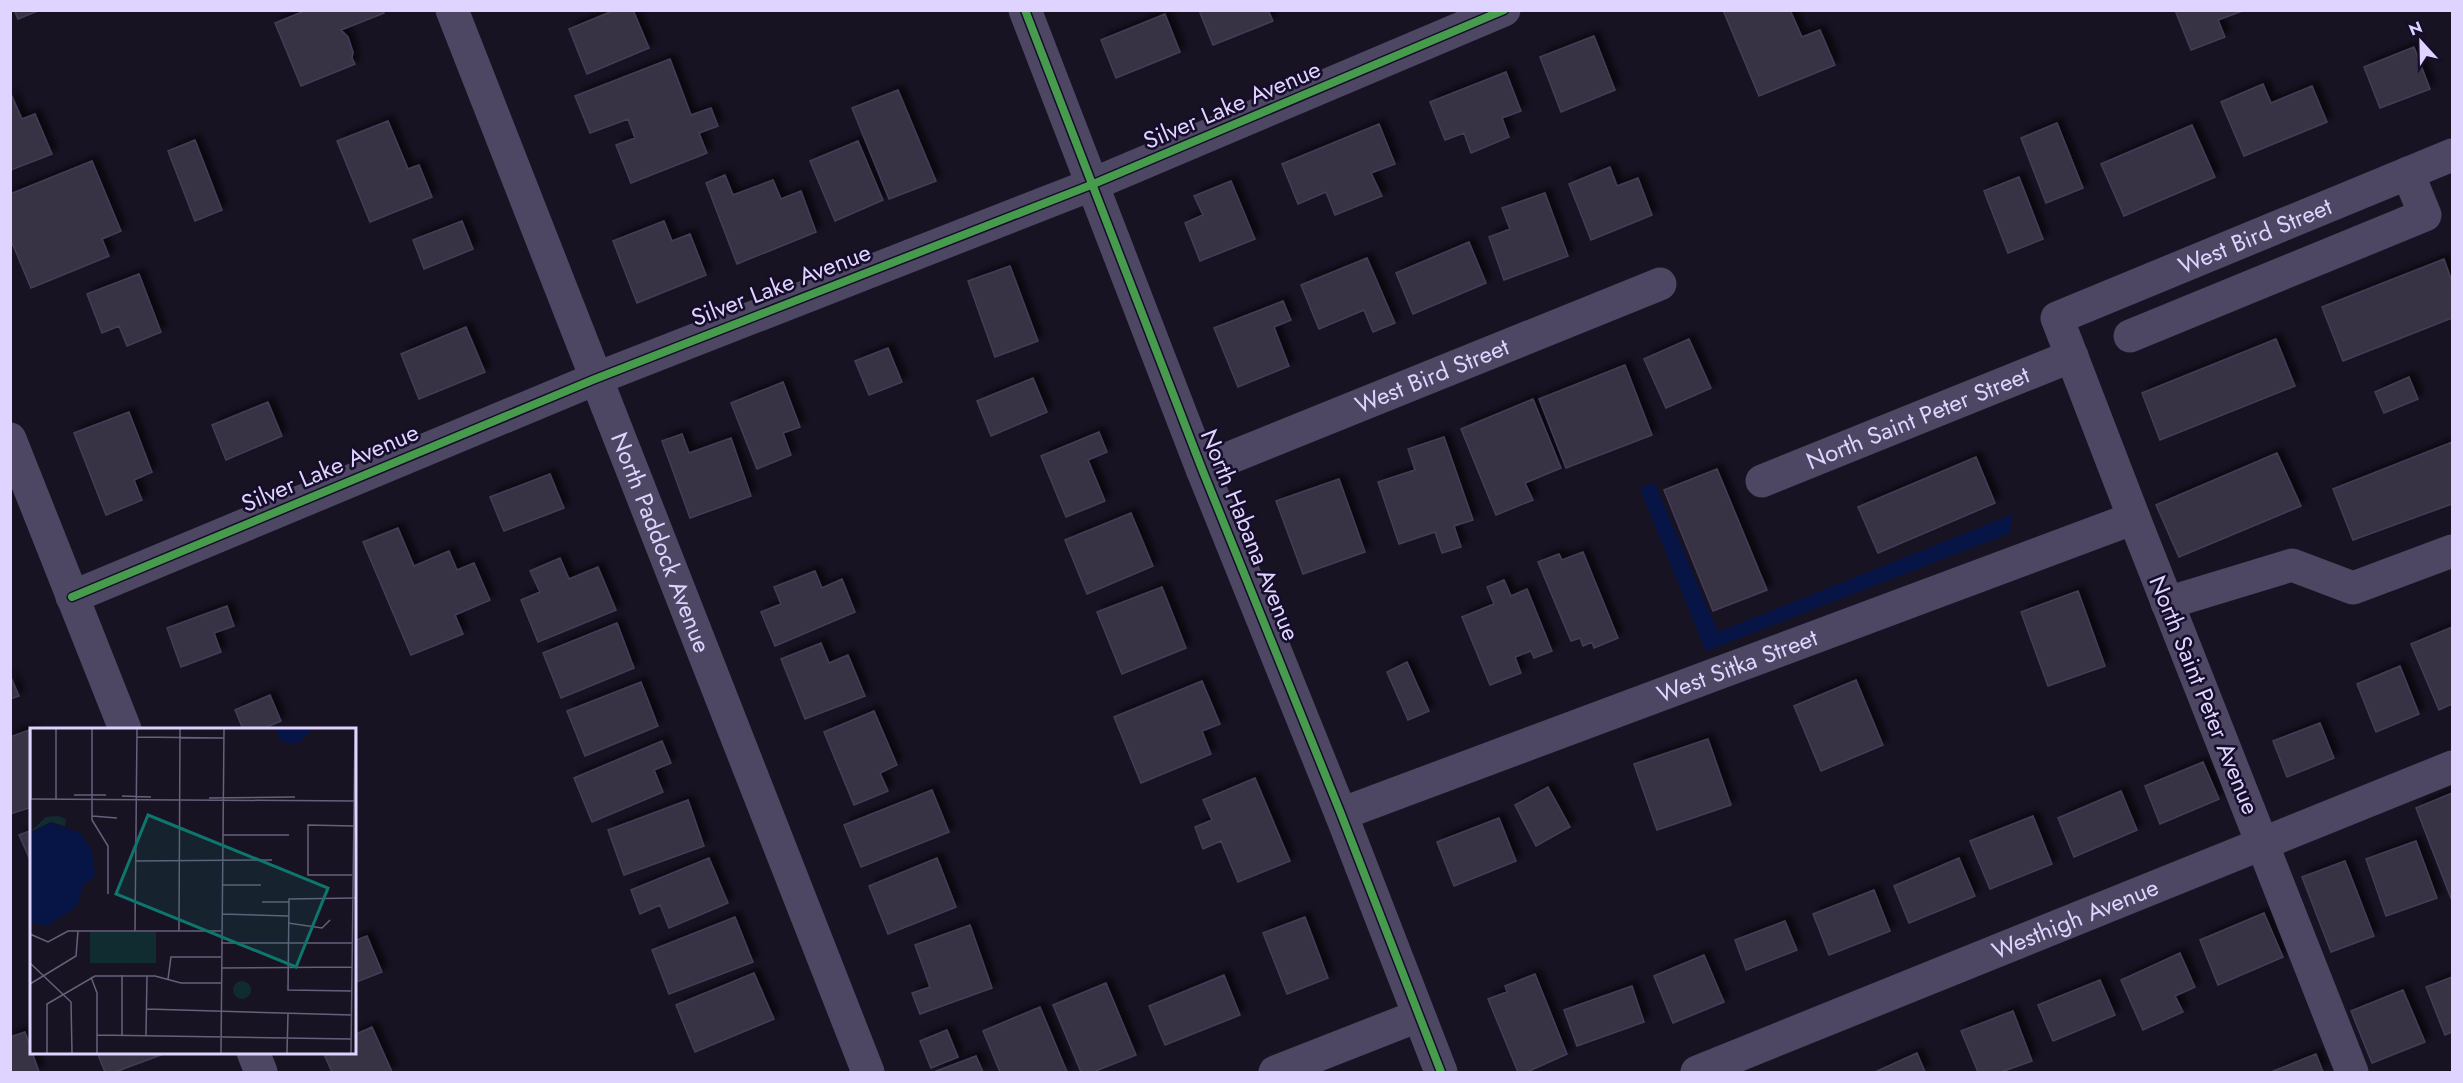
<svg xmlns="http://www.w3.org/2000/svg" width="2463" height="1083" font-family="Jost,sans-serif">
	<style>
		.water { fill: #061546 }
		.building { fill: #373145; stroke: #453d57; stroke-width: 1.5; filter: url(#shadow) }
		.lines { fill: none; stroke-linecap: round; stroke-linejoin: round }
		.minor { stroke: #4d4764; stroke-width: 33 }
		.cycleway-casing { stroke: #150d29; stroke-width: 11 }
		.cycleway { stroke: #469c4c; stroke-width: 8 }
		.labels { text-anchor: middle; stroke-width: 5; stroke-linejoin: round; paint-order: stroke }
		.street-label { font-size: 24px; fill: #dfd4ff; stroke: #150d29 }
		.inset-road { fill: none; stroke: #68607b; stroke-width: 1.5 }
		.view { fill: #0f766e; fill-opacity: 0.15; stroke: #0f766e; stroke-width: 3 }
		.inset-edge { fill: none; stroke: #dfd4ff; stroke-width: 3 }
	</style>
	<defs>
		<filter id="shadow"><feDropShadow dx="5.5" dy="-5.5" stdDeviation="3" flood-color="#0009"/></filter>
	</defs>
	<rect width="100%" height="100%" fill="#181323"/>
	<path class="water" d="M1654,482l64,150 295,-118 -3,19 -304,118 -66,-162z"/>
	<path class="building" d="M14,10h26l-22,9z
		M307,10h76l1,3 -43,17 7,7 5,15 -1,6 3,6 -54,22 -26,-63z
		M615,10h18l16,38 -62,26 -18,-45z
		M1199,10h69l5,11 -60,24z
		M1723,10h67l12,27 18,-7 15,35 -76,31z
		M2175,10h70l-27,10 7,17 -34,13z
		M1165,14l15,38 -64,26 -15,-38z
		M1594,36l21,54 -54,22 -21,-55z
		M2414,47l16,42 -50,19 -16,-41z
		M670,59l21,56 20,-7 7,18 -19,7 8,20 -76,30 -15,-38 19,-7 -7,-19 -38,14 -15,-37z
		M1506,72l15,39 -19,7 7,19 -38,16 -7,-20 -19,7 -15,-38z
		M2263,84l8,19 41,-17 15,36 -83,34 -23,-54z
		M898,90l38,91 -47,18 -37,-91z
		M10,92l12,27 13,-5 17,40 -41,16z
		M388,121l20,48 11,-4 13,32 -62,25 -33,-81z
		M2057,123l26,65 -37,15 -25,-65z
		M1379,124l16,40 -24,9 11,23 -47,19 -9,-23 -28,12 -16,-40z
		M2192,125l23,52 -91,39 -23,-52z
		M195,140l27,70 -27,11 -27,-70z
		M858,141l25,59 -48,21 -25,-60z
		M92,161l29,70 -19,8 7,17 -78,32 -21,-50v-44z
		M1610,167l7,19 21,-8 14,37 -61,25 -22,-56z
		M725,175l8,20 40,-15 8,19 20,-8 15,41 -79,32 -31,-81z
		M2019,177l24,62 -35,14 -24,-62z
		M1231,181l24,58 -55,22 -15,-38 18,-8 -9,-19z
		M1545,193l23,63 -64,24 -15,-43 21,-8 -8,-21z
		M462,221l11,28 -49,20 -11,-29z
		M664,221l8,20 18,-7 16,41 -69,28 -24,-62z
		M1469,242l17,41 -73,31 -17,-41z
		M1367,258l28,65 -22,9 -9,-22 -45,19 -18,-44z
		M2444,259l8,23v36l-109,43 -21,-54z
		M1010,266l28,75 -43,16 -27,-76z
		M139,274l22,58 -34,14 -8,-20 -17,7 -15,-39z
		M1283,301l8,19 -17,7 15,39 -51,21 -24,-59z
		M466,327l19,45 -66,27 -18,-45z
		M1689,339l22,49 -45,20 -22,-49z
		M2276,339l19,47 -135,54 -18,-47z
		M888,348l14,34 -33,13 -14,-34z
		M1625,365l27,70 -86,33 -27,-69z
		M2409,377l9,22 -34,14 -9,-21z
		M1033,378l14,34 -56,24 -14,-35z
		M783,382l17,45 -17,6 8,22 -34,14 -26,-66z
		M1533,399l28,69 -36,15 8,17 -37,15 -35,-86z
		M268,402l14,34 -56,24 -14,-35z
		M129,412l23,60 -18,8 8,20 -36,15 -32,-82z
		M1099,432l8,20 -19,8 17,41 -39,16 -25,-61z
		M682,434l7,19 42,-15 20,58 -61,22 -28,-77z
		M1444,437l29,83 -19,6 7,21 -19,6 -7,-21 -36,12 -21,-62 37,-12 -7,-21z
		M2452,442v62l-99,36 -20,-51z
		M2277,453l24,53 -122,51 -23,-52z
		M1976,457l19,46 -117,50 -20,-46z
		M1717,469l50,121 -54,21 -49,-121z
		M550,474l14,34 -60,23 -14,-34z
		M1339,479l26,73 -62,22 -27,-73z
		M1131,513l22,53 -66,28 -22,-54z
		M398,528l16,38 35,-15 8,19 17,-7 16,37 -35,15 8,19 -52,21 -48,-113z
		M1583,552l35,86 -24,10 -2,-6 -9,4 -3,-8 -9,3 -33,-79 21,-8 3,6z
		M560,558l9,21 29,-12 18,43 -78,32 -17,-42 19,-8 -10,-21z
		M815,571l7,17 20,-9 13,33 -80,34 -14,-34 20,-8 -7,-17z
		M1504,580l7,16 16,-7 25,62 -18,7 -3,-7 -16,6 6,16 -31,12 -28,-68 32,-13 -7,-17z
		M1162,587l24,61 -64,26 -25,-62z
		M2078,591l27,75 -57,20 -27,-74z
		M227,606l7,20 -20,7 7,19 -40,15 -14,-39z
		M617,623l17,45 -73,30 -18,-45z
		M2452,627v77l-13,6 -28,-66z
		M821,643l8,20 19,-8 17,41 -60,23 -24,-60z
		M1407,662l22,49 -21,9 -21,-48z
		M2400,666l19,48 -43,18 -19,-48z
		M10,675l9,21 -9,3z
		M1856,680l27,65 -62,26 -27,-65z
		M1202,681l18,43 -18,7 9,23 -70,29 -27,-66z
		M641,682l17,44 -73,30 -18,-45z
		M270,695l11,26 -19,8h-19l-8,-19z
		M874,711l23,54 -17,8 8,18 -34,14 -30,-73z
		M2320,723l14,35 -47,19 -14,-36z
		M32,729v78l-22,7v-77z
		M1708,739l23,66 -74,25 -23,-66z
		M662,741l9,22 -17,7 9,22 -71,30 -18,-44z
		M2203,762l16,37 -59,25 -15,-38z
		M1255,778l35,83 -52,21 -17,-41 -18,8 -8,-22 17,-7 -9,-20z
		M1548,787l22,40 -34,19 -21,-41z
		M932,790l17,42 -88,35 -17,-42z
		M2121,791l16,39 -63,27 -16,-39z
		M2452,793v108l-36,-93z
		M688,800l16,46 -80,29 -16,-45z
		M2033,816l19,48 -62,25 -20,-48z
		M1499,818l17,43 -62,25 -17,-44z
		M32,830v34l-13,-29z
		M2416,841l21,57 -51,18 -20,-57z
		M709,858l19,45 -59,25 -9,-23 -20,9 -9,-24z
		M937,858l19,49 -68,27 -19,-48z
		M1959,858l16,38 -66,27 -15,-37z
		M2345,861l29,75 -43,16 -29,-75z
		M1874,890l16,41 -61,24 -16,-41z
		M2264,913l19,44 -65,28 -18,-45z
		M735,917l18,45 -84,32 -17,-44z
		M1305,917l23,61 -41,16 -24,-61z
		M1785,921l12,29 -51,20 -11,-30z
		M970,925l22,63 -72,26 -8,-21 18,-6 -15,-42z
		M367,936l15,36 -28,11v-42z
		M2180,953l15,34 -20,9 8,16 -40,18 -22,-50z
		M1704,955l20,47 -51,21 -19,-47z
		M754,973l20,46 -79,33 -19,-47z
		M1535,974l32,80 -40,18h-9l-30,-73 19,-7 -2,-6z
		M1224,975l16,40 -75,30 -16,-39z
		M2452,977v55l-7,3 -19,-48z
		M2100,980l15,35 -62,26 -15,-36z
		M1106,983l30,72 -43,17h-12l-28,-67z
		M1632,986l12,36 -67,24 -13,-36z
		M2403,990l22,52 -53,21 -21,-52z
		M1040,1007l27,65h-67l-17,-41z
		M2013,1011l19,50 -31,11h-23l-17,-41z
		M372,1027l20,45h-60l-9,-20h31v-17z
		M947,1030l11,27 -27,11 -11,-27z
		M25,1032l14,40h-29v-35z
		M97,1052h72l-54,20h-10z
		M1917,1053l8,19h-50z
		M2316,1054l7,18h-52z
		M976,1056l7,16h-49z"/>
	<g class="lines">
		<g class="minor">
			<path id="s1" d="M452,10l416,1062"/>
			<path d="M1025,10l177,459 139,345 100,258"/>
			<path d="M2130,336l295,-121 -17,-42"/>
			<path d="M10,439l115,290"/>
			<path id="s2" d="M1202,469l458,-185"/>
			<path id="s3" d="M1762,481l310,-125"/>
			<path d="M72,597l523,-218 496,-194 413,-175"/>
			<path d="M2167,603l125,-38 61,23 99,-37"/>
			<path id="s4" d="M1341,814l793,-296"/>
			<path d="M253,1052l8,20"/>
			<path d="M1275,1072l143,-56"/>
			<path id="s5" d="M1697,1072l755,-305"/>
			<path id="s6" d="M2352,1072l-218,-554 -77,-200 395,-163"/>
		</g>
		<g class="cycleway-casing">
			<path id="cycleway" d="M1025,10l177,459 139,345 100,258
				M72,597l523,-218 496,-194 413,-175"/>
		</g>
		<use href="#cycleway" class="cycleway"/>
	</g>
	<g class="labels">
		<g class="street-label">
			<text transform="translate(1232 105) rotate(-23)" y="8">Silver Lake Avenue</text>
			<text dy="8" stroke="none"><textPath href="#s6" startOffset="1024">West Bird Street</textPath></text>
			<text transform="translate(781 285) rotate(-21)" y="8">Silver Lake Avenue</text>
			<text dy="8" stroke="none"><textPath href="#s2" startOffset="248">West Bird Street</textPath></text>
			<text dy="8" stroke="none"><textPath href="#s3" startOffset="168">North Saint Peter Street</textPath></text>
			<text transform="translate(330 468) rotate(-23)" y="8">Silver Lake Avenue</text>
			<text transform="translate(1250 535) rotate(68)" y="8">North Habana Avenue</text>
			<text dy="8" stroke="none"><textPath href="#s1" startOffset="572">North Paddock Avenue</textPath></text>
			<text dy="8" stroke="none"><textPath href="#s4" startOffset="423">West Sitka Street</textPath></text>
			<text transform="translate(2204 695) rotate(68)" y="8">North Saint Peter Avenue</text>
			<text dy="8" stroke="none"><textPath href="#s5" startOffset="408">Westhigh Avenue</textPath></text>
		</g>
	</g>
	<g transform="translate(30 728)">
		<rect width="326" height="326" fill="#181323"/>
		<path d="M28,88l8,3 -1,7 -14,-4 -21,10 16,-15zM60,204h66v31h-66zM203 262a9 9 0 1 1 18 0a9 9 0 1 1-18 0Z" fill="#102c31"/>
		<path d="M246,1h37l-16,15 -16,-2zM20,95l30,10 12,18 3,24 -12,11 -6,20 -30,20 -17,-4v-89z" fill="#061546"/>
		<path class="inset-road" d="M1,1v70M62,1v91l16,26v48M107,9l87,1M44,67h32M92,68l29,1M179,70l86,-1M0,71l326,2M26,71v-70M62,88l25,2M193,107h66M105,133l137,-1M322,147h-44v-50l46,1M192,157h39M232,174h27M192,186l66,2M258,195l34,5 8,-8M105,203l2,-202M149,203l1,-202M0,206l18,8 20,-11h153M191,215h131M0,235l41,39 1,51M191,240l131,-1M61,249l6,16v60M138,251l3,-22h50M0,256l46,-28 2,-25M322,263l-64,-1 1,-91 66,-1M117,281l205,6M67,307l254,4M92,307v-60M116,307l1,-59M17,325v-49l48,-28h60l26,7h40M191,325l3,-324M257,325l1,-39M321,325l4,-324"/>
		<path class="view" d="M118,87l180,73 -32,79 -180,-73z"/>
		<rect width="326" height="326" class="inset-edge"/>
	</g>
	<rect width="2463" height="1083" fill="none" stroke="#dfd4ff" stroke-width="24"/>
	<g transform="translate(2421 42) rotate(338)" stroke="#150d29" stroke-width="4.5" paint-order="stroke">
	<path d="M0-4.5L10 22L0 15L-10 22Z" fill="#dfd4ff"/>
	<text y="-9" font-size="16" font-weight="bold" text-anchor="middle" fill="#dfd4ff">N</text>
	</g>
</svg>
